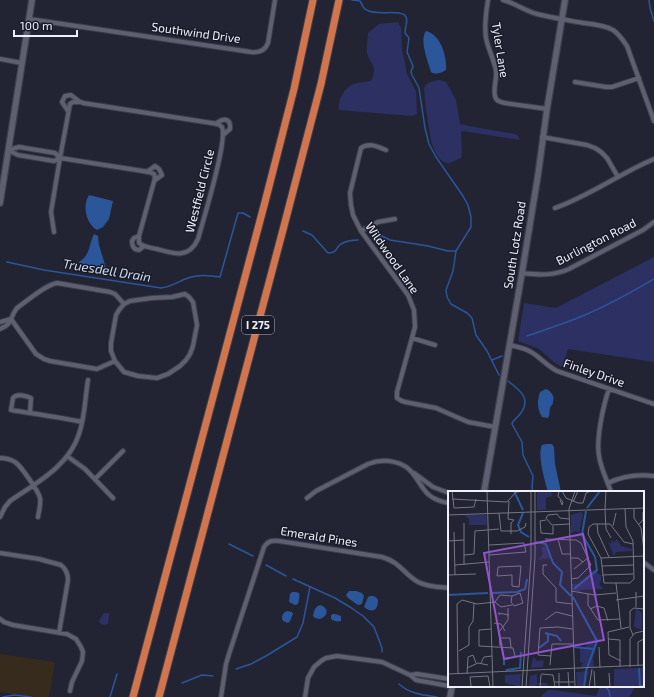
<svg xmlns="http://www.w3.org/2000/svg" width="654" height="697" font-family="'Exo 2',sans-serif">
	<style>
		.commercial { fill: #362b1c }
		.green { fill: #2d3063 }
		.water { fill: #2b569a }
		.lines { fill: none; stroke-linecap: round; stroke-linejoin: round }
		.stream { stroke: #2b569a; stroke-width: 1.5 }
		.street-casing { stroke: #3e3f4b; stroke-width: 6 }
		.secondary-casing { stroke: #3e3f4b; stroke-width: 8 }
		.highway-casing { stroke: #3e3f4b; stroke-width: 9 }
		.street { stroke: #5e6071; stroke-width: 4 }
		.secondary { stroke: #5e6071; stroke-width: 5.5 }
		.highway { stroke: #d2754d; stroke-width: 7 }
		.labels { text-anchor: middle; stroke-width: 3; stroke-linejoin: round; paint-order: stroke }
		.shield { fill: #191b29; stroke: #afb0bb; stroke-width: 1 }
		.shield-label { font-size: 11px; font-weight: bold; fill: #eff0fa }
		.street-label { font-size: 12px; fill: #eff0fa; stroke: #191b29 }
		.water-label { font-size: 13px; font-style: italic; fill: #d0dcf0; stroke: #191b29 }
		.inset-river { fill: none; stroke: #2b569a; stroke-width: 2 }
		.inset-road { fill: none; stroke: #747683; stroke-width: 1 }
		.view { fill: #9253cb; fill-opacity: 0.15; stroke: #9253cb; stroke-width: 2 }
		.inset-edge { fill: none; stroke: #eff0fa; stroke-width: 2 }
	</style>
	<rect width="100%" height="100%" fill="#222433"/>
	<path class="commercial" d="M0,654l55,8 -6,35h-17l-32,-5z"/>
	<path class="green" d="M398,22l3,6 1,20 5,26 9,17 1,23 -5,2 -73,-6c-2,-8 4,-21 13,-25 5,-3 13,-3 19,-4 7,-15 0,-15 -4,-28 -1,-6 1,-14 1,-20l11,-9z
		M440,80l6,2 10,18 4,24 14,3 41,7 3,2 2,4 -57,-9 -2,1 1,20 -1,6c-3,1 -10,5 -12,5 -8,1 -14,-10 -16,-17 -2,-3 -2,-8 -3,-12 -3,-15 -5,-31 -6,-46 4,-7 10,-7 16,-8z
		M654,257v105l-86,-13 -6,18 -7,-4 -16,-14 -21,-8 6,-38 32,5z
		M104,613h5v2l-1,9c-5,1 -6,1 -9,-2l1,-3z
		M604,686h32l-7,11h-88l1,-2 6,-5h6l42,6 4,-9z"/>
	<path class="water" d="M426,31c15,4 21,25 20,39 -5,3 -10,5 -15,2 -3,-10 -12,-32 -5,-41z
		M89,195l24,6 -4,18 -6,8 -6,3c-11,-7 -15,-24 -8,-35z
		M94,234l4,2 1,9 7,23 -27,-4v-2c11,-6 10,-18 15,-28z
		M546,389c5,2 9,7 7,13 -1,6 -1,1 -3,6 -1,5 0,6 -2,10l-6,-1c-5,-8 -5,-16 -2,-25z
		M546,444h6l2,3 1,17 6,28h-13c-3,-11 -11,-37 -6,-47z
		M349,591h7l6,2 2,3 -2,8 -4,1 -10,-7 -2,-3z
		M292,592h4l3,1c1,4 0,7 -1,11l-3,1 -6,-3 1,-8z
		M370,596c4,0 6,0 8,4 0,10 -5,14 -14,7l4,-10z
		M320,605c9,3 9,10 0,14l-5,-1 -2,-2c1,-6 2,-9 7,-11z
		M287,611l5,1 1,2 -3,7 -2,2 -5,-2c-2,-4 -1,-8 4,-10z
		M333,614h2l6,2v5c-3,1 -8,0 -10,-2v-4z"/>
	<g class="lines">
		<path class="stream" d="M352,0l8,1c2,3 3,7 5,8 9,8 37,-1 41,8 2,4 -1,11 -1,16l4,5 -2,14 6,14 -2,6 1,3 7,13 6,40 4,16 7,13 27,39 5,9 3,12v10l-15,24 -3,20 -7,19 1,7 4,7 16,9 5,5 4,17 11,16 12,24
			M649,0l1,8 4,13
			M303,231l9,4 16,18c10,0 7,-5 13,-9 5,-3 12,-4 17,-4
			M374,238l8,-2 8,4 38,6 20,5h8
			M7,262l37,8 117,18c10,-1 18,-7 27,-10 10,-4 21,-3 32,-1l18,-64h5l7,4
			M527,336c20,-7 39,-13 58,-21 24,-10 47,-23 69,-36
			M492,360l10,-4
			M508,381c12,9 24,18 12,33 -3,4 -7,6 -8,10l10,18 1,13 10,21 -1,11 1,5
			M229,544l24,12
			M266,565l20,11
			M293,579l42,19 15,9 13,9 11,11 8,21v4
			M236,669l15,-5 15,-8 31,-19 6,-14 5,-26 2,-10
			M182,683l20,-8 11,1
			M399,684c11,10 24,11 38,13
			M605,686l4,5 1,6
			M3,697l11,-2 17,2
			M110,697l7,-23"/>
		<g class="street-casing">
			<path id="street" d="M488,0c-2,12 -4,25 -2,38 2,11 8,21 10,33 1,8 -3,18 -1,25 1,5 5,6 10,7l42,6
				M503,0c12,3 22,11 34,14 15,4 31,6 46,9 10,1 21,2 30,7 6,4 10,10 14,16l27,75
				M29,19l222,33c8,1 14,-1 17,-9l7,-43
				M0,59l22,4
				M575,82l31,5h6l27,-9
				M73,102h8l2,1 135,21 4,3c6,13 -19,94 -24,112 -9,20 -24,15 -41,10 -6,-1 -13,-2 -18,-6v-7l16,-58 -1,-4 -5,-2 -89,-14 10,-54z
				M68,111l-6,-9 3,-6 6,-1 9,7
				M216,124c6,-6 15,-7 14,5l-7,6
				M542,137l45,8 8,3 6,4 6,6 11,19
				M8,150l11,-3 36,6 5,5
				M8,150l10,5 36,6 6,-3
				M386,150c-8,-3 -17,-8 -25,-2l-11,45 1,12 2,10 8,16 47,64 6,15 1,17 -18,65v6l5,3 3,1 31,6 32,14 27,5
				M147,172l8,-6 4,3 3,6 -7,5
				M555,208c35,-12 65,-35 99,-49
				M361,231l17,-9 17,-3
				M54,232l-3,-20 9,-54
				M139,236l-5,2 -2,3c0,5 2,9 7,9l5,-4
				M522,273c17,2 31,3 47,-4l74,-39 11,-8
				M185,294l4,3 4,5 4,23 -4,21 -3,8 -4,6 -6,6 -12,8 -11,4 -19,-2 -14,-4 -9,-11 -4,-10v-8l5,-28 3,-5 5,-6 6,-3 22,-3 20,-1z
				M11,319l25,35 8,5 6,2 47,8 18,-8
				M0,322l11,-3
				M0,329c13,-5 9,-11 17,-21 10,-7 28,-23 40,-25l53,9 5,2 9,10
				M412,338l23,7
				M510,345c7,2 15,3 21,7 9,5 16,14 26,19l97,33
				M609,389c-6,17 -13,50 -10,67 2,13 8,24 12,36
				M30,413l1,-15c-5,-2 -14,-5 -18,0l-2,12c24,4 47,7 71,12
				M67,456l18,13 28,29
				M0,458c5,0 10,1 15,4 6,4 24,30 25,36 1,6 -1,13 -2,19
				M414,473l19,14 16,6
				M95,479l28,-28
				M608,483c15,-7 30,-9 46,-7
				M307,498l9,-7 52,-27c15,-6 36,-4 46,11 5,6 8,14 15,20 5,4 13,7 20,8
				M0,517l5,-10 5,-6c26,-18 59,-35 69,-67 6,-17 6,-36 9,-54
				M0,553l39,6 22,6c5,4 7,9 7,15l-9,53
				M643,562l11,8
				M0,619l4,3 9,3 54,9 9,5 5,8 2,5 -1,9 -10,21 -2,9
				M410,675l7,-1 32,5
				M221,697l5,-33 3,-10 35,-107c4,-6 8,-7 15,-6l103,16c18,5 22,17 36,25 10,5 20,5 31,6
				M305,697l3,-19 6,-11 7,-6 5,-3 11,-2 45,6 28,13 6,5 33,6"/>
		</g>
		<g class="secondary-casing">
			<path id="secondary" d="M0,203l32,-203
				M484,492l38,-219 16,-98 9,-66 18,-109
				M450,697l2,-11"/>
		</g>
		<g class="highway-casing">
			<path id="highway" d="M133,697l132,-495 29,-113 19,-89
				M159,697l125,-471 37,-142 18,-84"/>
		</g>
		<use href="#street" class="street"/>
		<use href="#secondary" class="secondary"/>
		<use href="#highway" class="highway"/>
	</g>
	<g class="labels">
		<rect class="shield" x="242" y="316" width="32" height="18" rx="3"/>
		<g class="shield-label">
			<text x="258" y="329">I 275</text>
		</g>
		<g class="street-label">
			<text transform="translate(196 33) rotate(8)" y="4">Southwind Drive</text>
			<text transform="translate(500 50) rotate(81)" y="4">Tyler Lane</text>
			<text transform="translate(200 191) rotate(-76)" y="4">Westfield Circle</text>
			<text transform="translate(596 242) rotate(-27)" y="4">Burlington Road</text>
			<text transform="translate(515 245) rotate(-81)" y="4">South Lotz Road</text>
			<text transform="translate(392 258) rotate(55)" y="4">Wildwood Lane</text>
			<text transform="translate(594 373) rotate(19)" y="4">Finley Drive</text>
			<text transform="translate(319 537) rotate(9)" y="4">Emerald Pines</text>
		</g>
		<g class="water-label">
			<text transform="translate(107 270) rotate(9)" y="5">Truesdell Drain</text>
		</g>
	</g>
	<g transform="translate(448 491)">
		<rect width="196" height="196" fill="#222433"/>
		<path d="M89,0h14l1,5 -6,2v12h-9zM133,21l2,3 -4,18 -5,-2 -3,3v-19zM16,24h22l1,10h-18v-6zM169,48l4,7 11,3v2l-16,1 -2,4 -6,-14 4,2 -1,-4 3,2zM97,54l5,13 -12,2 5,-6 -2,-6zM148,78l2,5 3,1v7l-2,2 5,5 -24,1v2l-8,-2v-6h5zM188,117l6,5v17l-8,-3zM151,147l-6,20 1,9 -14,1 3,-5 -3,-1v-15h6l1,-5zM85,166l4,4 7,-1 -1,7 -12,1zM196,177l-1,18 -29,1v-18zM141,180l-4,16h-8l-1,-15zM89,183v9h10l1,4 -11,-3 -1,3h-7l1,-11zM57,184l16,-1 -1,13 -15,-4z" fill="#2d3063"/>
		<path class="inset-river" d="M66,0l9,19M139,17l13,-17M75,22l-5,12 3,7 8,5M88,51l10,2 7,19 9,9 -2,13 11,11M126,98l23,-19 -2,-13 -13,-23 4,-23M44,102l25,-1 8,-3 2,-10M0,104l40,-2M125,106l24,44 -11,30 -2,16M97,142l12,3 4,5M126,156l20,2M91,157l9,-7v-7M56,174v-6l6,-1M191,177l1,18h4M58,179l14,-2 1,-16"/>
		<path class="inset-road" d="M4,0l2,17 20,-1 2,-8M39,0l6,196M111,0l-1,5 5,6 -1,3 -2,-5M114,0l4,7 12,5h5l3,-10 5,-2M127,0l-6,18 6,178M4,8l55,3 9,-10 9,-1M61,10l-1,18 6,1 -3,3v11M125,11l5,-11M157,18l1,-18M177,18l1,18 7,14 1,38 -4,4h-26l-3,-25 -13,-24 1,-7 4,-3h17l14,18 9,2M186,18v9l7,10 3,22M157,19l1,19 5,9M51,22l2,18h16l8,-4 1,-4M0,24l196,-7M121,28l-9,-1 -3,-4 -9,1 -2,3 6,7 17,-1M98,29l-6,1 1,12 12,1v-8M149,33l1,9 11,24M191,33l4,-4v-8M165,35l3,-13M6,41l1,43M97,48l31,1 5,3 10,22 -13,13 -7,1M110,48l4,15h8M0,50l16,-1M16,64l10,-1 1,-23 24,-2M41,64l37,-3 -2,-9 -35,2M122,67h8l5,4M153,67l43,-2M196,72v21M7,74l34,-3M16,74v-42M99,74h-4v9l13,14v14l16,2M73,75l-2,21 -7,-1v-11l-15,1 1,-9zM154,75l31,-1M126,78l15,-12M0,84l28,-1M154,84l31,-1M168,92l5,45M123,100l24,4 21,-2M188,101v15M140,103v11l10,15 22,-1M168,109l28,-4M47,111l5,-7 12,1 8,-3 3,10 -9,3 -3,-4 1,-6M47,111l6,5 11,-2M142,118l7,-3 7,2 4,13M52,124l-2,-2 11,2M97,129l11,-8 16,4M46,132l7,1 4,7M43,138l-12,1v16l34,2 2,8M185,144l-3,-7v-17l4,-3 10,1M51,147h11l1,10M160,148l12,1v27M0,152v18M52,155l-1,-14 9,-12v-12M151,156l1,21M11,160l10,-6v-18l4,-6 1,-18M103,165l-13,-1 2,-27 18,-1 14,2M173,170l-12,-6 -1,-23 21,-5M33,172l3,-6 8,-1M102,174l2,-21h21M190,175v-24l6,-3M182,176v-28l5,-6 9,-2M19,177l11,-5 10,2M146,180l1,16M120,181l1,15M111,182v14M161,182l1,14M0,183l196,-9M10,183l-1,-70 5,-4 15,4 18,-2M19,183l1,-17 5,-2 3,8M93,183l12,1M105,184l2,12M107,191h19M23,195l-1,-9 18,-1 2,11M74,196l9,-129v-67M78,196l9,-130v-66M92,196l1,-12M141,196l3,-18"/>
		<path class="view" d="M135,43l21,106 -100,19 -20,-106z"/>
		<rect width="196" height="196" class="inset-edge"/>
	</g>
	<path d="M14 30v6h63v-6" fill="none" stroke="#eff0fa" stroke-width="2"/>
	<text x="20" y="30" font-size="12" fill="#eff0fa" stroke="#191b29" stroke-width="3" paint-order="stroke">100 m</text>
</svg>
